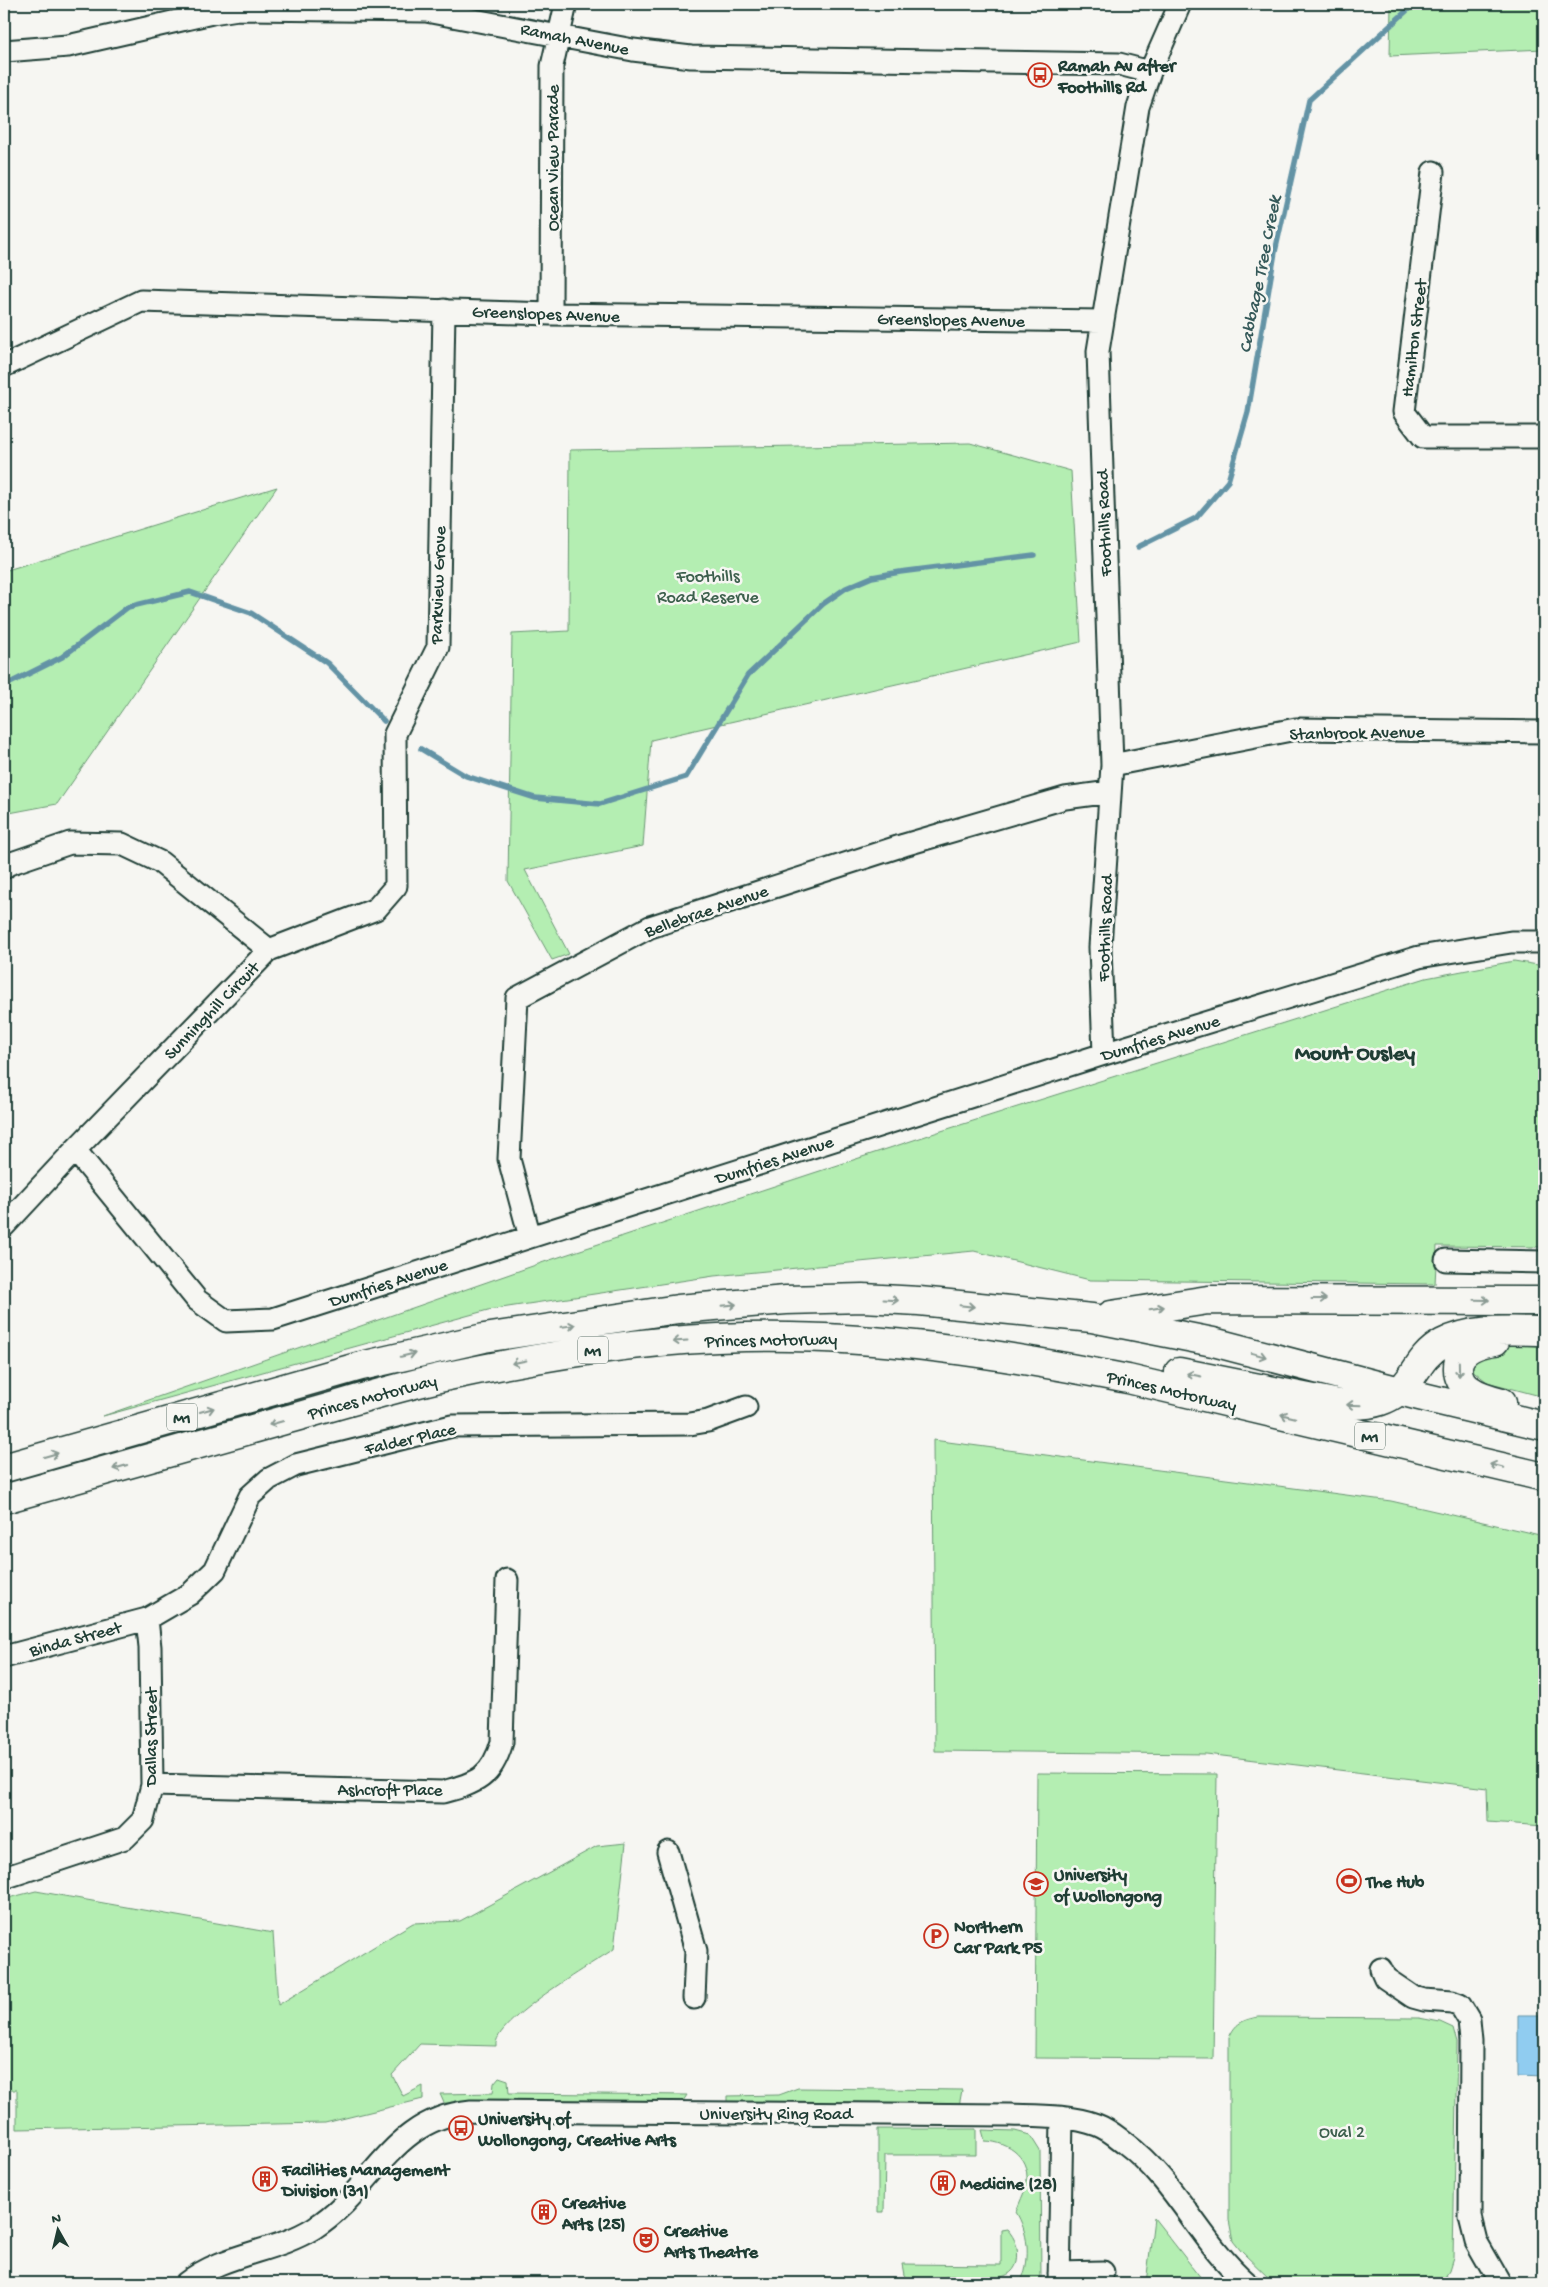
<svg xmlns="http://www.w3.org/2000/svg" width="1548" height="2287" font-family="'Gochi Hand',sans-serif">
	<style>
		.green { fill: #b4eeb2; stroke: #6a9673 }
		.water { fill: #90ccf0; stroke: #6393a5 }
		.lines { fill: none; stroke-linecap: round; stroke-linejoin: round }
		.stream { stroke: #6393a5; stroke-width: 5.5 }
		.minor-casing { stroke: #1f3d34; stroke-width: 25 }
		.highway-casing { stroke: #1f3d34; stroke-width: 31 }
		.minor { stroke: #f6f6f2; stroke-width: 21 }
		.highway { stroke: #f6f6f2; stroke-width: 28 }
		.oneway { stroke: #8a9a93 }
		.labels { text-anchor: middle; stroke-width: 5; stroke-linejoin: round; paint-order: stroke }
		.shield { fill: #f6f6f2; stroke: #60746d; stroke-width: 1 }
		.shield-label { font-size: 16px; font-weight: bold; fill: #1f3d34 }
		.street-label { font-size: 18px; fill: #1f3d34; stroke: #f6f6f2 }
		.poi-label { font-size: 18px; font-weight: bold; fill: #1f3d34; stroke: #f6f6f2; text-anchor: start }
		.park-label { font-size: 18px; fill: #3d604d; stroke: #f6f6f2 }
		.water-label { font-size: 19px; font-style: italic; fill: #365a5a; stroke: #f6f6f2 }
		.district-label { font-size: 22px; font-weight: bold; fill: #1f3d34; stroke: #f6f6f2 }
	</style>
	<rect width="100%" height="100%" fill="#f6f6f2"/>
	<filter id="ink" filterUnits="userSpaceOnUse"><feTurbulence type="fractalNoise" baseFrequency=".02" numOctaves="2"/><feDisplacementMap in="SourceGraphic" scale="10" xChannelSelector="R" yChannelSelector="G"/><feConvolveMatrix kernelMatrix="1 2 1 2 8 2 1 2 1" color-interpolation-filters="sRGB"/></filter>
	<g filter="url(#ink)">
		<path class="green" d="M1391,4h153v45l-154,7z
			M970,443l101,28 10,171 -430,98 -8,106 -118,24 44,84 -17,6 -44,-79 4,-247 57,-3 1,-181z
			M277,487l-220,317 -53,10v-243z
			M1514,961l30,5v281l-107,-1 -2,38 -345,-4 -116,-29 -260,25 -226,34 -385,106 444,-155 388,-128 491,-155z
			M1511,1345l33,1v51l-57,-15 -17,-14c8,-19 23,-18 41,-23z
			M933,1440l458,61 153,35v290l-56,-4 -1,-34 -281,-34 -271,-3z
			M1037,1773l180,1 -4,285 -178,-1z
			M626,1843l-12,106c-21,14 -122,73 -118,97l-76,-2 -28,31 11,21 20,-10v13l-98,24 -308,6v-39h-13v-191l32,-8 237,42 5,72 135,-82 47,-2 137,-75z
			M1258,2017l161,1 21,4 13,6 4,14 -4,216 -4,13 -8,12h-167l-33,-32 -8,-10 -4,-21v-182c6,-15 14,-18 29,-21z
			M499,2077l9,3 1,13 178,2 -6,9 -237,-1 -4,-9 53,-1 1,-10z
			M798,2088l164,2 -3,16 -232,-3v-7l52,-1z
			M878,2129h98v26h-91l-1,57h-6z
			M982,2130l33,1 15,4 10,16 1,129 -19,-1c9,-22 6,-47 -6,-67 3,-9 8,-18 10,-26 6,-27 -16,-44 -41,-45z
			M1154,2218l51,65h-59z
			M1007,2229c9,10 12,20 10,33 -7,25 -40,13 -65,14 -7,0 -11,3 -18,6 -6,3 -16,1 -23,1l-7,-8 -2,-11 99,1v-35z"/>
		<path class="water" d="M1518,2015h26v62l-26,-1z"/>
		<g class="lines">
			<path class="stream" d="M1138,547l58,-29 32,-37 20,-69 27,-160 34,-152 105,-96
				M4,686l58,-29 66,-50 62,-15 61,21 76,50 57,58
				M421,749l45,27 69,22 65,6 86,-27 62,-102 75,-71 23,-16 26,-11 28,-5 134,-17"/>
			<g class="minor-casing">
				<path id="minor" d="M4,51l64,-5 144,-33 26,-4 188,2 207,39 58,7 428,7 31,8
					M1433,172l-29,240 19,25h121
					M551,314l1,-248 14,-62
					M4,366l137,-65 410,13 551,7
					M1112,765l184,-36 248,3
					M4,868l2,-3 64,-22 52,1 38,18 109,88
					M1104,1054l-4,-107 12,-182 -14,-414 40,-244 12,-35 30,-68
					M75,1150l122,150 29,21 47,-2 831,-265 315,-97 92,-15h33
					M4,1226l71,-76 194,-200 107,-41 20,-23 -1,-152 43,-87 6,-337
					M530,1237l-21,-78 8,-161 133,-71 254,-82 161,-47 45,-6
					M1446,1260l98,2
					M4,1657l143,-38 43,-25 25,-24 35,-74 19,-17 27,-14 156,-39 238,-2 18,-3 38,-14
					M152,1785l291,7c34,-9 49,-15 59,-50l5,-162
					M668,1852l28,99 -2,47
					M4,1878l121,-40 18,-18 9,-35 -2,-138 -3,-28
					M1381,1969l4,9 28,19 11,3 28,2 8,3 9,15 2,21 -1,176 6,24 24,42
					M1059,2273l44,-1
					M186,2283c38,-30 88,-30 128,-55 61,-39 76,-109 157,-117l539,4c28,1 60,0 87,10 11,4 19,11 28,18 51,38 75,99 122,140
					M1059,2283l3,-165"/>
			</g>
			<g class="highway-casing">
				<path id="highway" d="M1111,1315l97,-15 336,1
					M1495,1341c-15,2 -38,8 -37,28 0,8 4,15 11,20 9,7 21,10 33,13
					M1179,1372l160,32c30,3 55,-1 73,-28 9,-14 16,-25 31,-33 31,-16 68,-12 101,-12
					M4,1468l357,-102 123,-28 194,-29 108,-9 77,-2 56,3 173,17 121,24 206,54 125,30
					M4,1499c92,-26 185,-52 277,-78 56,-15 111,-33 167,-45 98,-21 198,-37 297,-39 130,-3 257,17 383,42l416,98"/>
			</g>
			<use href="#minor" class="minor"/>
			<use href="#highway" class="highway"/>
		</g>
		<defs><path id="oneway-shaft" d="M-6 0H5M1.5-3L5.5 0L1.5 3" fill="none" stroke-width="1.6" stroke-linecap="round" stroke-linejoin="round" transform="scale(1.25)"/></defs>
		<g class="oneway">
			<use href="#oneway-shaft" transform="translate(1319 1299)"/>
			<use href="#oneway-shaft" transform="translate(891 1300) rotate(3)"/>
			<use href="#oneway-shaft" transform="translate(1482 1300) rotate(1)"/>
			<use href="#oneway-shaft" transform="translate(729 1305) rotate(-5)"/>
			<use href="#oneway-shaft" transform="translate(967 1306) rotate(6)"/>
			<use href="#oneway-shaft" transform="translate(1157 1308) rotate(-9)"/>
			<use href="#oneway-shaft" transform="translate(568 1326) rotate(-8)"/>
			<use href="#oneway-shaft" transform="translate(680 1341) rotate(176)"/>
			<use href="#oneway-shaft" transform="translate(408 1355) rotate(-13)"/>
			<use href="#oneway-shaft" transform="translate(1259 1355) rotate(15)"/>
			<use href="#oneway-shaft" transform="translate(519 1362) rotate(169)"/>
			<use href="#oneway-shaft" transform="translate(1459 1369) rotate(89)"/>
			<use href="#oneway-shaft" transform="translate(1194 1375) rotate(-169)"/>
			<use href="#oneway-shaft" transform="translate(1354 1405) rotate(-178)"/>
			<use href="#oneway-shaft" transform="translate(207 1410) rotate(-16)"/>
			<use href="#oneway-shaft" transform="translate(1288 1416) rotate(-167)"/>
			<use href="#oneway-shaft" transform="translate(276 1423) rotate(164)"/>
			<use href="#oneway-shaft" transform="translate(51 1455) rotate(-16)"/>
			<use href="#oneway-shaft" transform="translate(1497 1466) rotate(-167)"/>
			<use href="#oneway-shaft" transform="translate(120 1467) rotate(164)"/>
		</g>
	</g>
	<defs>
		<g id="bus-ring" transform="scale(1.25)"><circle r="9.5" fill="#f6f6f2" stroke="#c8321e" stroke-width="1.5"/><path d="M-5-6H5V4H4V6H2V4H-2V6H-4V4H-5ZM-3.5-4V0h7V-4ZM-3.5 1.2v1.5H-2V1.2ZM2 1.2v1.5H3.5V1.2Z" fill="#c8321e"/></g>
		<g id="stadium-ring" transform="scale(1.25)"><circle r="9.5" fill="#f6f6f2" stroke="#c8321e" stroke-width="1.5"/><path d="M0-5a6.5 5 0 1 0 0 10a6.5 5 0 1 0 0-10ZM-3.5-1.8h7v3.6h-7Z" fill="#c8321e"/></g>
		<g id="university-ring" transform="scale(1.25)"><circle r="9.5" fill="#f6f6f2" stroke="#c8321e" stroke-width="1.5"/><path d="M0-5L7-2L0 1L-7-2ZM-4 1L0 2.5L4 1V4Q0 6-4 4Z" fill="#c8321e"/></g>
		<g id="parking-ring" transform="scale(1.25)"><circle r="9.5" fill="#f6f6f2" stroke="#c8321e" stroke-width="1.5"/><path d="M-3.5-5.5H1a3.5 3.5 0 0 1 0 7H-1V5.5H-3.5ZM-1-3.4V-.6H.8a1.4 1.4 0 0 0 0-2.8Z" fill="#c8321e"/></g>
		<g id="building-ring" transform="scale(1.25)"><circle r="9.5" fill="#f6f6f2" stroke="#c8321e" stroke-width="1.5"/><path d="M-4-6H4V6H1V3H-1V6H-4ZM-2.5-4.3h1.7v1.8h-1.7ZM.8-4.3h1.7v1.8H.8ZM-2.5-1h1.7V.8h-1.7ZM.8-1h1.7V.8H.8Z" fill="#c8321e"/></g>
		<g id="theatre-ring" transform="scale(1.25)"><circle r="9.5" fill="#f6f6f2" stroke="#c8321e" stroke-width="1.5"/><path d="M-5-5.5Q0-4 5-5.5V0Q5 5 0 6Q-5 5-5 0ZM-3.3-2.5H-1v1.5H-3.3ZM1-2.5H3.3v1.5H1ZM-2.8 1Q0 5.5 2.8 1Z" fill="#c8321e"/></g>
	</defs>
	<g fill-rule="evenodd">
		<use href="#bus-ring" x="1040" y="75"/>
		<use href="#stadium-ring" x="1349" y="1881"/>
		<use href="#university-ring" x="1036" y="1884"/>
		<use href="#parking-ring" x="936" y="1936"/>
		<use href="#bus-ring" x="461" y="2128"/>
		<use href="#building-ring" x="265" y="2179"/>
		<use href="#building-ring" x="943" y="2183"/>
		<use href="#building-ring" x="544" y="2212"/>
		<use href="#theatre-ring" x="646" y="2240"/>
	</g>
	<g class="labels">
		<g class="shield">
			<rect x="578" y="1336.5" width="30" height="27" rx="4"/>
			<rect x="167" y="1403.5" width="30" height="27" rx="4"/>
			<rect x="1355" y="1422.5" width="30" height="27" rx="4"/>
		</g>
		<g class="shield-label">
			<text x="593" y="1356">M1</text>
			<text x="182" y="1423">M1</text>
			<text x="1370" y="1442">M1</text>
		</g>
		<g class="street-label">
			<text transform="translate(575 38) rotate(11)" y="6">Ramah Avenue</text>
			<text transform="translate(552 158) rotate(-90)" y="6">Ocean View Parade</text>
			<text transform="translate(546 313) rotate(2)" y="6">Greenslopes Avenue</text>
			<text transform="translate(951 319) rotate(1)" y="6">Greenslopes Avenue</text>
			<text transform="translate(1413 338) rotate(-83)" y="6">Hamilton Street</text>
			<text transform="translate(1103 523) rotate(-92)" y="6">Foothills Road</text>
			<text transform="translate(437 585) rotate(-88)" y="6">Parkview Grove</text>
			<text transform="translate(1357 732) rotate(-1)" y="6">Stanbrook Avenue</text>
			<text transform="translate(706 910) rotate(-19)" y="6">Bellebrae Avenue</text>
			<text transform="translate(1104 928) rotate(-88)" y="6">Foothills Road</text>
			<text transform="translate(211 1010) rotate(-46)" y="6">Sunninghill Circuit</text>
			<text transform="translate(1160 1037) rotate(-17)" y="6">Dumfries Avenue</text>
			<text transform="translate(774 1159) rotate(-18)" y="6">Dumfries Avenue</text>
			<text transform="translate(388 1282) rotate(-18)" y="6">Dumfries Avenue</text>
			<text transform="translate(771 1339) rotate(-1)" y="6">Princes Motorway</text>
			<text transform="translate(1172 1390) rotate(13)" y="6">Princes Motorway</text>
			<text transform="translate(372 1396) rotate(-15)" y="6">Princes Motorway</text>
			<text transform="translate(410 1438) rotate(-13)" y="6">Falder Place</text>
			<text transform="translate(75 1638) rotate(-15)" y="6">Binda Street</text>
			<text transform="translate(150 1737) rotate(-90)" y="6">Dallas Street</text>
			<text x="390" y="1795">Ashcroft Place</text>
			<text x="776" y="2119">University Ring Road</text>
		</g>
		<g class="poi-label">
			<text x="1058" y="71">Ramah Av after<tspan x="1058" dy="21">Foothills Rd</tspan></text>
			<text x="1054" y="1880">University<tspan x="1054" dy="21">of Wollongong</tspan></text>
			<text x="1366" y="1887">The Hub</text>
			<text x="954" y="1932">Northern<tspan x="954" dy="21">Car Park P5</tspan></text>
			<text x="478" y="2124">University of<tspan x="478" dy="21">Wollongong, Creative Arts</tspan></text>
			<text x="282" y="2175">Facilities Management<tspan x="282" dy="21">Division (31)</tspan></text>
			<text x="960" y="2189">Medicine (28)</text>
			<text x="562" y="2208">Creative<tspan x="562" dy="21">Arts (25)</tspan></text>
			<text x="664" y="2236">Creative<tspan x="664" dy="21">Arts Theatre</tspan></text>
		</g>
		<g class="park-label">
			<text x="708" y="581">Foothills<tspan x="708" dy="21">Road Reserve</tspan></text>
			<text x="1342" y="2137">Oval 2</text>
		</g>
		<g class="water-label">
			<text transform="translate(1258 274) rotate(-79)" y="7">Cabbage Tree Creek</text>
		</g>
		<g class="district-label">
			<text x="1355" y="1059">Mount Ousley</text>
		</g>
	</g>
	<rect width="1548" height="2287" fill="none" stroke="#f6f6f2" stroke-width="20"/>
	<rect x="10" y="10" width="1528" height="2267" fill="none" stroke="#1f3d34" stroke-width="2" filter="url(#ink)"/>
	<g transform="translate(58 2230) rotate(352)" stroke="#f6f6f2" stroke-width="4" paint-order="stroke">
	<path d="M0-4L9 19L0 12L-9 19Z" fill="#1f3d34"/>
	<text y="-8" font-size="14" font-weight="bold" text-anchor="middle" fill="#1f3d34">N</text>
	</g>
</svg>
